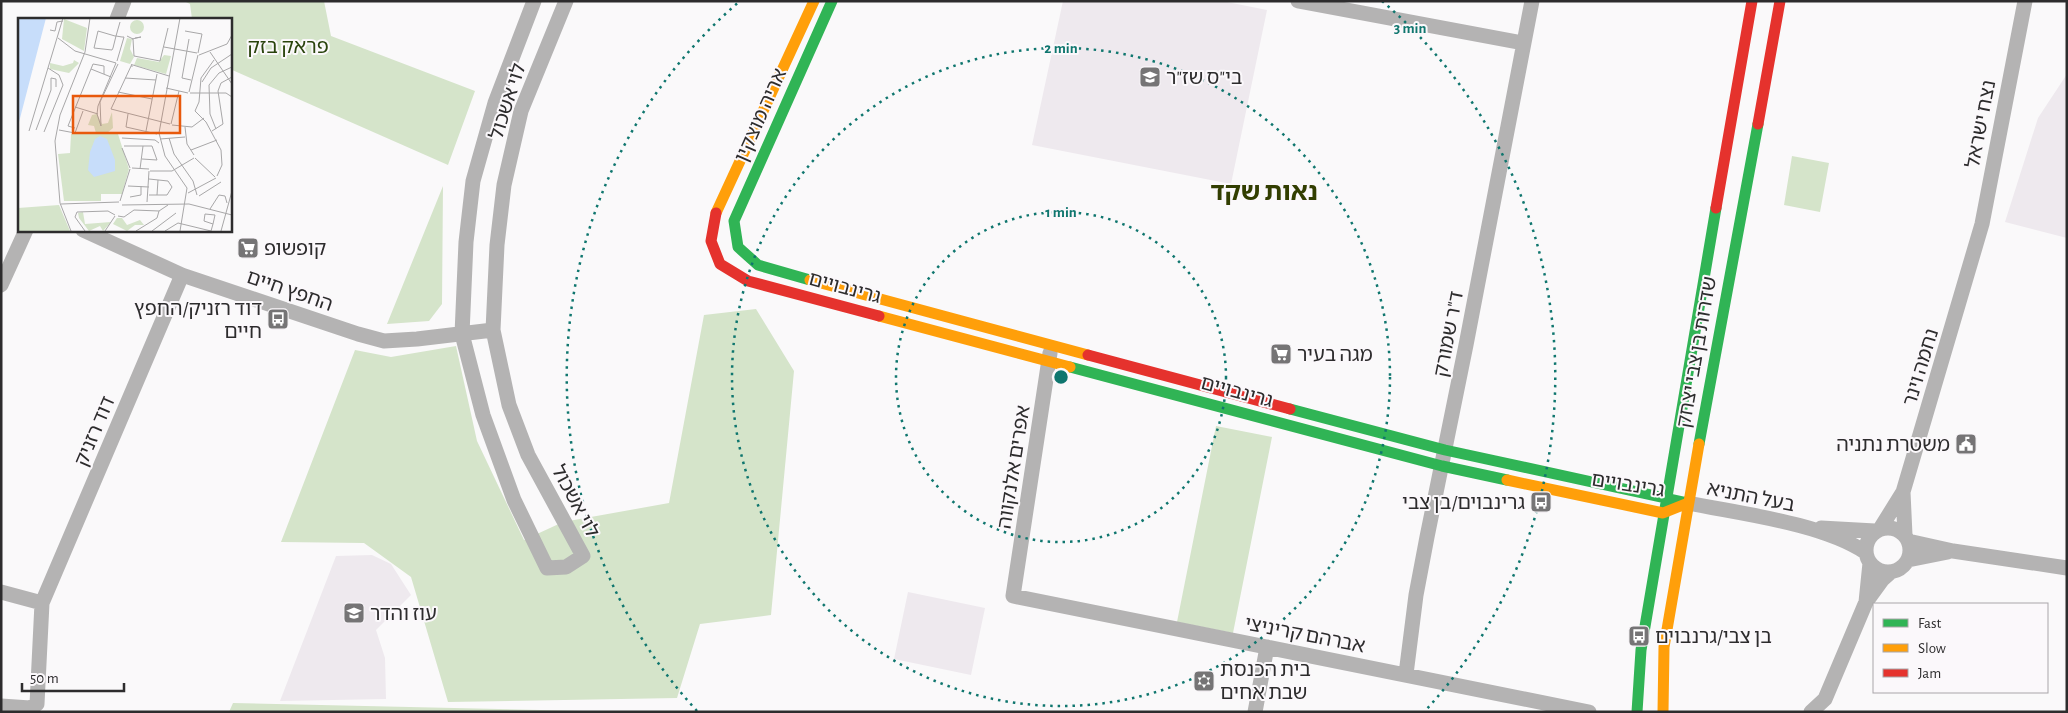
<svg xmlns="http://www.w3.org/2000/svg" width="2068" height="713" font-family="'Alegreya Sans','Noto Sans Hebrew',sans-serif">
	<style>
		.built { fill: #eee9ee }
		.green { fill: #d5e4ca }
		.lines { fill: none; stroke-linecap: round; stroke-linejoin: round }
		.street { stroke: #b4b3b3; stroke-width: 15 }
		.fast { stroke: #30b455; stroke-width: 11 }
		.slow { stroke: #ff9f0a; stroke-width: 11 }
		.jam { stroke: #e5322d; stroke-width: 11 }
		.ring { fill: none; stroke: #0f766e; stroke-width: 2.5; stroke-dasharray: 2.5 5 }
		.labels { text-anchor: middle; stroke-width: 4; stroke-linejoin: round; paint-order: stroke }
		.park-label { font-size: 20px; fill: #2a440d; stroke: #fbf8fb }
		.poi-label { font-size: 20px; fill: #2d2c2d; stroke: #fbf8fb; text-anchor: start }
		.street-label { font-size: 20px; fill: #2d2c2d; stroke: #fbf8fb }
		.district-label { font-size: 25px; font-weight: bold; fill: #323e01; stroke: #fbf8fb }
		.inset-road { fill: none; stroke: #a8a7a8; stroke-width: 1 }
		.view { fill: #e8590c; fill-opacity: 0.15; stroke: #e8590c; stroke-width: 2.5 }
		.inset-edge { fill: none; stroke: #2d2c2d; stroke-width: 2.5 }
		.centre { fill: #0f766e; stroke: #fbf8fb; stroke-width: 2.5 }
		.ring-label { font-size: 15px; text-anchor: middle; font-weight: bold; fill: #0f766e; stroke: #fbf8fb; stroke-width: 4; stroke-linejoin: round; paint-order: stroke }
	</style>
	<rect width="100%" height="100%" fill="#faf9fa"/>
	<path class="built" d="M1063,1h159l45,9 -36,174 -199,-39z
		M2067,74v164l-62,-16 33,-104z
		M372,555l19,9 20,31 -35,35 9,28 1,41 -106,2 56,-145z
		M908,592l77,16 -14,67 -77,-16z"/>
	<path class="green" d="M184,1h140l7,35 144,55 -27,74 -218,-96v-50h-38l-2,-15z
		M1792,156l37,7 -9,49 -36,-7z
		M443,186l-1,118 -13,17 -42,3z
		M756,309l38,62 -23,244 -71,9 -23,74 -229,4 -37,-125 -47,-34 -83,-1 74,-192 36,7 65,-11 21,95 47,99 39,-18 106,-19 35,-188z
		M1216,426l56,11 -39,196 -56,-11z
		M233,703l393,9h-397z"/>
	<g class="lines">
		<path class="street" d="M534,1l-39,102 -22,78 -7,61 -4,92 21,81 31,85 33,68 19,-1 17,-11 -55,-101 -19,-50 -16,-75 4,-85 7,-60 17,-74 45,-110
			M1298,1l225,42
			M117,19l7,-18
			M83,230l99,45 176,59 26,7 33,-2 76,-9
			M1,285l25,-55
			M1050,353l-37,243 576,116
			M1688,503c53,11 133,20 177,49
			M1866 550a22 22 0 1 1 44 0a22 22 0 1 1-44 0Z
			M1821,528l54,3
			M1880,529l23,-37
			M1905,535l-2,-43 79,-268 43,-223
			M1908,541l45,10 114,17
			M1908,560l40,-8
			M1,592l41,11
			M1866,602l4,-39
			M1406,674l10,-79 11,-58 39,-192 66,-344
			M1,706l29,2 7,-4 5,-101 140,-328
			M1255,712l12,-65
			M1811,712l14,-13 41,-97 16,-22 9,-8"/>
		<path class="fast" d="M810,280l-52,-15 -20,-18 -4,-26 98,-220
			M1070,367l372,99 65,14
			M1290,409l155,41 243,53
			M1699,444l59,-320
			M1637,712l4,-62 75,-442"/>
		<path class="slow" d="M716,213l98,-212
			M810,280l278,75
			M879,316l191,51
			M1507,480l156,33 25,-10
			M1663,712l1,-65 35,-203"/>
		<path class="jam" d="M1758,124l22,-123
			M1716,208l36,-207
			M716,213l-5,28 9,23 28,17 131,35
			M1088,355l202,54"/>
	</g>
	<g class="ring">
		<circle cx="1061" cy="377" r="165"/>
		<circle cx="1061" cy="377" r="329"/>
		<path d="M697 711A494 494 0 0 1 740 1M1382 1A494 494 0 0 1 1425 711"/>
	</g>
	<defs>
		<g id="school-square" transform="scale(1.125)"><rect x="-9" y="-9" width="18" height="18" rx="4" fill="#757475" stroke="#fbf8fb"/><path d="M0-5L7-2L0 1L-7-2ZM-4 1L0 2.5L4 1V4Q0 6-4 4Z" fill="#fff"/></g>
		<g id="supermarket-square" transform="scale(1.125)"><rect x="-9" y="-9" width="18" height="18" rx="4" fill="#757475" stroke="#fbf8fb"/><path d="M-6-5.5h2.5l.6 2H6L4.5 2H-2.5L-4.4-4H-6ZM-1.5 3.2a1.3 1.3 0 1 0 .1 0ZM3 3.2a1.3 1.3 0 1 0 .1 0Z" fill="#fff"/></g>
		<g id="bus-square" transform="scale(1.125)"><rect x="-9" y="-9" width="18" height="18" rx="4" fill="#757475" stroke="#fbf8fb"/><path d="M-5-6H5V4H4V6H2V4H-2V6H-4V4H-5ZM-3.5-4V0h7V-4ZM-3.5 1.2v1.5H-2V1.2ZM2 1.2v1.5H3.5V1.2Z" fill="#fff"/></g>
		<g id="civic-square" transform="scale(1.125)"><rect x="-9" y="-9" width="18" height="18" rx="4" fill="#757475" stroke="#fbf8fb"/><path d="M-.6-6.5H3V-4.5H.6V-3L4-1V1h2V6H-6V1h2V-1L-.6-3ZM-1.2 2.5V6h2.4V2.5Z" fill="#fff"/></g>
		<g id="synagogue-square" transform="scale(1.125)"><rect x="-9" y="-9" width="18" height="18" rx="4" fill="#757475" stroke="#fbf8fb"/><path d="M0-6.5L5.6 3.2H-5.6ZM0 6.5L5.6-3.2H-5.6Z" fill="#fff"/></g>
	</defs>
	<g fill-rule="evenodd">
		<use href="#school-square" x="1150" y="77"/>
		<use href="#supermarket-square" x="248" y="248"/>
		<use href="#bus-square" x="278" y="319"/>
		<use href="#supermarket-square" x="1281" y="354"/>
		<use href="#civic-square" x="1966" y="444"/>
		<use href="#bus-square" x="1541" y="502"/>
		<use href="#school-square" x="354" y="613"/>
		<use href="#bus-square" x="1639" y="636"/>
		<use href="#synagogue-square" x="1204" y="681"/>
	</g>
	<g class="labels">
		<g class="park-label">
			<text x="288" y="53">פראק בזק</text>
		</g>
		<g class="poi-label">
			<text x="1166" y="84">בי"ס שז"ר</text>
			<text x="264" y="255">קופשופ</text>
			<text x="262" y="315" text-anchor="end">דוד רזניק/החפץ<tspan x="262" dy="23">חיים</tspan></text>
			<text x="1297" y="361">מגה בעיר</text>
			<text x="1950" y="451" text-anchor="end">משטרת נתניה</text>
			<text x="1525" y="509" text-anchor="end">גרינבוים/בן צבי</text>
			<text x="370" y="620">עוז והדר</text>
			<text x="1655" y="643">בן צבי/גרנבוים</text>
			<text x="1220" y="676">בית הכנסת<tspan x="1220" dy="23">שבת אחים</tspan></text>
		</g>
		<g class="street-label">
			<text transform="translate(507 101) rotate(-72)" y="7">לוי אשכול</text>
			<text transform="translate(760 115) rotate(-66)" y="7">אריה מוצקין</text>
			<text transform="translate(1980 124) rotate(-79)" y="7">נצח ישראל</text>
			<text transform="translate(845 287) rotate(15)" y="7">גרינבויים</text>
			<text transform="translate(290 290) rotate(19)" y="7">החפץ חיים</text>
			<text transform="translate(1448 334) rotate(-79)" y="7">ד"ר שמורק</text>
			<text transform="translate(1696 352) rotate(-80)" y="7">שדרות בן צבי יצחק</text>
			<text transform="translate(1920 367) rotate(-73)" y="7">נחמה וינר</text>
			<text transform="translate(1237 391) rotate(15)" y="7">גרינבויים</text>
			<text transform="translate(94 431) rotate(-67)" y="7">דוד רזניק</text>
			<text transform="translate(1013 467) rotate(-81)" y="7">אפרים אלנקווה</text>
			<text transform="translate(1628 484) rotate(9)" y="7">גרינבויים</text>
			<text transform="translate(1751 496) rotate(11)" y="7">בעל התניא</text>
			<text transform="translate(576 501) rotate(62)" y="7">לוי אשכול</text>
			<text transform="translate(1305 634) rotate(11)" y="7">אברהם קריניצי</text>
		</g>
		<g class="district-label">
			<text x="1264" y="200">נאות שקד</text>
		</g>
	</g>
	<g transform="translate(18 18)">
		<rect width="214" height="214" fill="#faf9fa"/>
		<path d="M46,1l23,9 -3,23 -22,-12zM112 9a7 7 0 1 1 14 0a7 7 0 1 1-14 0ZM109,20l5,1 -2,10 4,8 -4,7 -10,-3zM146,37l7,1 -5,18 -32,-9 3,-7 22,4zM56,42l5,3 -10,10 -19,-4v-6l13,3 10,-3zM94,94l1,16 -6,5 11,1 11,35 -7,25h-21v7h-37l-6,-47 12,-1 1,-19 25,-1 -2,-7 -6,-1 4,-10 5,-1 5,10 6,-1zM41,187l11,26h-52v-23zM65,194l2,12 26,-2 -8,9 -3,-5 -11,5 -10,-13 -1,-5zM99,200h5l5,7 13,-5 4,5h-9l-8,6 -14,-7z" fill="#d5e4ca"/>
		<path d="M0,0h28l-28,108zM82,118l7,3 8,21v11l-21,6 -6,-7 2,-18 5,-13z" fill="#c7ddfa"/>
		<path class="inset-road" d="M162,0l-21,115 6,23 22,32 -7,43M102,4l-4,14 -3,12 -1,2 -18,-2 4,-17 17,5h1l6,1h2M32,12l5,1 2,-9 6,-1M167,13l17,3 -4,19M109,18l6,3 1,17 26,5 8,-33M40,20l17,13 41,12M114,21l9,-2 -6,1M171,21l-7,39 9,2M146,29l33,6M192,34l22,32M181,37l28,-11 5,-9M196,42l-13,18 -2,24 -4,9 11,11 15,28 1,15 -5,11M99,43l7,-24M98,45l-18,43 -1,8 4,12 -1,-24 18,-38M115,47l36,11M114,49v-3l-21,45 59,15M73,51l20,8M107,60l31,2M184,64l9,-14 21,-14M148,70l22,5M100,74l34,7M171,74l9,-37M172,75h36l6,4M57,89l23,7M110,96l-2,13 31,7M153,106l8,-33M154,107l20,2 12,-9M167,109l2,17 7,11M57,110l-7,-2 25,-62 11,2v8M198,111l-6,-15 -1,-29 10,-12 13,-6M18,112l15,-40v-12l5,1v8M41,112l16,3 8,-22M11,113l34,-113M128,113l11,-57M194,113l11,-7 -5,-33 3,-8 11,-6M26,114l19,-47 -4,-10 -11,-7M104,120l33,2 4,3M151,120l5,16 19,27 4,14M142,121l25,-2M106,128h28l5,14 -15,-1M104,130l8,20M173,132l26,-10M177,140l20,19M114,150l17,1M122,151l3,-23M132,153h22l22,-13M131,161l19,2 4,6 -5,8h-18M110,168l21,1M170,175l28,-15M139,177l1,-15M181,178l22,-14M112,179l11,-2v-9M102,183l10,-32M129,184l2,-31M43,186l58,-2M104,187l67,-1 43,11M192,191l9,-14 6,1 2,7M100,198l6,1 10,-7 25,1 9,-6M53,213l-11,-28 -5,-62 5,-26 25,-63 5,-34M67,213l-10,-14 2,-5 31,-1 7,4M87,213l10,-15M118,213l21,-13 2,-7M134,213l24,-18M147,213l13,-8 33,8M193,213l2,-7 2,-9 -10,-1 -1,7 9,3M203,213l11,-40"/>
		<path class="view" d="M55,78h107v37h-107z"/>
		<rect width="214" height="214" class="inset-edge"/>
	</g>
	<circle cx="1061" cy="377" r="8" class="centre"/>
	<g class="ring-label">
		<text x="1410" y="33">3 min</text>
		<text x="1061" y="53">2 min</text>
		<text x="1061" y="217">1 min</text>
	</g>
	<rect width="2068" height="713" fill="none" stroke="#2d2c2d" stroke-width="5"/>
	<rect x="1873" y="603" width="175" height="90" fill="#fbf8fb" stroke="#a9a6a9"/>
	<rect x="1883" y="619" width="25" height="8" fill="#30b455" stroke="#a9a6a9"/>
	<text x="1918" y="628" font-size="15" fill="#2d2c2d">Fast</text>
	<rect x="1883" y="644" width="25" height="8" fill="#ff9f0a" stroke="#a9a6a9"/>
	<text x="1918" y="653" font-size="15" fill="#2d2c2d">Slow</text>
	<rect x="1883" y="669" width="25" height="8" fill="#e5322d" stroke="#a9a6a9"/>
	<text x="1918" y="678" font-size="15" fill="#2d2c2d">Jam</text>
	<path d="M22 683v8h102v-8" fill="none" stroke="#2d2c2d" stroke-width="2.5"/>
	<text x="30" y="683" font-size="15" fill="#2d2c2d" stroke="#fbf8fb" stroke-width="4" paint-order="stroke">50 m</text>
</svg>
